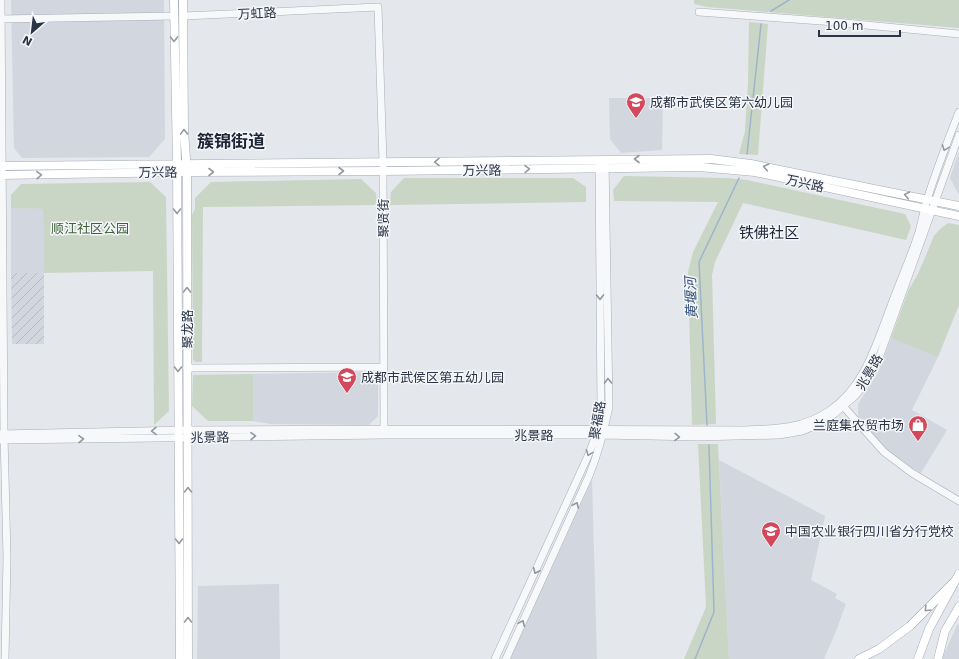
<svg xmlns="http://www.w3.org/2000/svg" width="959" height="659" font-family="'DejaVu Sans','Noto Sans SC',sans-serif">
	<style>
		.built { fill: #d2d6de }
		.industrial { fill: url(#industrial-furrows) }
		.park { fill: #c9d6c5 }
		.lines { fill: none; stroke-linecap: round; stroke-linejoin: round }
		.stream { stroke: #9fb4cc; stroke-width: 1.5 }
		.minor-casing { stroke: #a9aeb7; stroke-width: 8 }
		.major-casing { stroke: #a3abb8; stroke-width: 9 }
		.minor { stroke: #f7f8fa; stroke-width: 7 }
		.major { stroke: #fff; stroke-width: 8 }
		.oneway { stroke: #959aa2 }
		.oneway2 { stroke: #9196a0 }
		.labels { text-anchor: middle; stroke-width: 3; stroke-linejoin: round; paint-order: stroke }
		.street-label { font-size: 13px; fill: #2b3445; stroke: #f4f6f9 }
		.poi-label { font-size: 13px; fill: #2b3445; stroke: #f4f6f9; text-anchor: start }
		.park-label { font-size: 13px; fill: #3f6138; stroke: #f4f6f9 }
		.water-label { font-size: 14px; font-style: italic; fill: #34527a; stroke: #f4f6f9 }
		.quarter-label { font-size: 15px; fill: #1d2536; stroke: #f4f6f9 }
		.district-label { font-size: 17px; font-weight: bold; fill: #1d2536; stroke: #f4f6f9 }
	</style>
	<defs>
		<pattern id="industrial-furrows" width="10" height="10" patternUnits="userSpaceOnUse"><rect width="10" height="10" fill="#d2d6de"/><path d="M-1 1l2-2M0 10L10 0M9 11l2-2" fill="none" stroke="#b4b8c0"/></pattern>
	</defs>
	<rect width="100%" height="100%" fill="#e4e7ec"/>
	<path class="built" d="M11,0h153l1,139 -16,18 -127,1 -8,-10z
		M609,98h54l-1,52 -41,3 -11,-14z
		M959,151v44l-9,-17z
		M11,208l32,1 1,64h-33z
		M891,338l31,11 16,8 -26,53 35,20 -26,43 -18,-10 -14,-10 -31,-36v-13l20,-31z
		M378,372v44l-9,9 -98,-1 -18,-3v-47z
		M719,460l106,56 -14,64 26,14 -2,4 11,6 -10,27 -12,28h-95z
		M592,480l5,179h-87z
		M279,584l1,75h-83l1,-73z
		M959,624v35h-17l15,-34z"/>
	<path class="industrial" d="M11,273h33v71h-32z"/>
	<path class="park" d="M694,0h265v28l-252,-21 -13,-3z
		M749,22l19,2 -10,131 -19,-1 6,-23 3,-48z
		M624,176l102,2 21,2 158,34 6,12 -5,14 -163,-37 -28,59 -3,13 4,149 -24,1 -4,-153 5,-20 25,-50 -104,-1 -1,-11z
		M404,178h169l13,9v15l-196,3 1,-13z
		M361,179l15,14 1,12 -174,2 -1,155h-6l-3,-2 -1,-145 3,-6v-11l16,-16z
		M150,182l16,15 3,214 -15,14 -1,-154 -109,2 -1,-64 -32,-1v-13l10,-11z
		M948,223l11,2v80l-21,52 -47,-19 18,-49 9,-15 16,-38 6,-7z
		M253,374v47h-45l-16,-15 1,-31z
		M698,444h20l11,215h-45l22,-52z"/>
	<g class="lines">
		<path class="stream" d="M771,11l18,-11
			M747,154l14,-130
			M707,425l-8,-163 40,-84
			M695,659l19,-47 -5,-167"/>
		<g class="minor-casing">
			<path id="minor" d="M1,0l3,434 3,123 -2,102
				M699,12l136,10 124,12
				M184,16l194,-9 5,155 1,267
				M0,19l174,-3
				M187,368l197,-1
				M843,406l41,46 28,21 47,28
				M0,434l187,-4 197,-1 361,1c31,-1 57,-1 84,-19 36,-24 47,-67 62,-105 9,-25 20,-49 28,-74 3,-11 5,-23 9,-35 9,-29 20,-57 31,-85
				M0,440l385,-5h218l95,2 81,-2 23,-4 20,-8 12,-9 21,-18 12,-15 12,-23 80,-223
				M495,659l93,-203 10,-26 3,-23 -2,-243
				M506,659l83,-183c9,-22 15,-45 20,-69l-4,-247"/>
		</g>
		<g class="major-casing">
			<path id="major" d="M174,0l3,164 3,495
				M183,0l1,131 3,41 1,487
				M0,166l711,-7 40,5 208,42
				M0,175l187,-3 196,-1 316,-4 56,5 204,44
				M859,659l20,-10 31,-23 45,-45
				M918,659l11,-30 30,-55
				M938,659l7,-28 14,-24"/>
		</g>
		<use href="#minor" class="minor"/>
		<use href="#major" class="major"/>
	</g>
	<defs><path id="oneway-chevron" d="M-2-3.5L2.5 0L-2 3.5" fill="none" stroke-width="1.6" stroke-linecap="round" stroke-linejoin="round"/></defs>
	<g class="oneway">
		<use href="#oneway-chevron" transform="translate(174 39) rotate(89)"/>
		<use href="#oneway-chevron" transform="translate(184 132) rotate(-92)"/>
		<use href="#oneway-chevron" transform="translate(637 159) rotate(180)"/>
		<use href="#oneway-chevron" transform="translate(437 162) rotate(179)"/>
		<use href="#oneway-chevron" transform="translate(766 167) rotate(-168)"/>
		<use href="#oneway-chevron" transform="translate(527 169) rotate(-1)"/>
		<use href="#oneway-chevron" transform="translate(341 171)"/>
		<use href="#oneway-chevron" transform="translate(211 172)"/>
		<use href="#oneway-chevron" transform="translate(39 175) rotate(-1)"/>
		<use href="#oneway-chevron" transform="translate(907 195) rotate(-168)"/>
		<use href="#oneway-chevron" transform="translate(177 211) rotate(90)"/>
		<use href="#oneway-chevron" transform="translate(187 290) rotate(-90)"/>
		<use href="#oneway-chevron" transform="translate(178 369) rotate(90)"/>
		<use href="#oneway-chevron" transform="translate(188 490) rotate(-90)"/>
		<use href="#oneway-chevron" transform="translate(179 541) rotate(90)"/>
		<use href="#oneway-chevron" transform="translate(927 609) rotate(135)"/>
		<use href="#oneway-chevron" transform="translate(188 620) rotate(-90)"/>
	</g>
	<g class="oneway2">
		<use href="#oneway-chevron" transform="translate(945 148) rotate(111)"/>
		<use href="#oneway-chevron" transform="translate(600 297) rotate(89)"/>
		<use href="#oneway-chevron" transform="translate(608 381) rotate(-91)"/>
		<use href="#oneway-chevron" transform="translate(154 431) rotate(179)"/>
		<use href="#oneway-chevron" transform="translate(253 436) rotate(-1)"/>
		<use href="#oneway-chevron" transform="translate(677 437) rotate(1)"/>
		<use href="#oneway-chevron" transform="translate(81 439) rotate(-1)"/>
		<use href="#oneway-chevron" transform="translate(589 453) rotate(111)"/>
		<use href="#oneway-chevron" transform="translate(576 505) rotate(-66)"/>
		<use href="#oneway-chevron" transform="translate(536 571) rotate(115)"/>
		<use href="#oneway-chevron" transform="translate(522 623) rotate(-66)"/>
	</g>
	<defs>
		<g id="school-pin" transform="scale(1)"><path d="M0 17L-7.5 6A9.5 9.5 0 1 1 7.5 6Z" fill="#d1495b" stroke="#f4f6f9"/><path d="M0-5L7-2L0 1L-7-2ZM-4 1L0 2.5L4 1V4Q0 6-4 4Z" fill="#fff"/></g>
		<g id="shop-pin" transform="scale(1)"><path d="M0 17L-7.5 6A9.5 9.5 0 1 1 7.5 6Z" fill="#d1495b" stroke="#f4f6f9"/><path d="M-5-2.5h2.3a2.7 3.5 0 0 1 5.4 0H5L5.5 6h-11ZM-1.5-2.5h3a1.5 2.3 0 0 0-3 0Z" fill="#fff"/></g>
	</defs>
	<g fill-rule="evenodd">
		<use href="#school-pin" x="636" y="102"/>
		<use href="#school-pin" x="347" y="377"/>
		<use href="#shop-pin" x="918" y="425"/>
		<use href="#school-pin" x="771" y="531"/>
	</g>
	<g class="labels">
		<g class="street-label">
			<text transform="translate(257 13) rotate(-3)" y="5">万虹路</text>
			<text transform="translate(482 170) rotate(-1)" y="5">万兴路</text>
			<text transform="translate(158 172) rotate(-1)" y="5">万兴路</text>
			<text transform="translate(805 183) rotate(12)" y="5">万兴路</text>
			<text transform="translate(383 218) rotate(-90)" y="5">聚贤街</text>
			<text transform="translate(187 329) rotate(-90)" y="5">聚龙路</text>
			<text transform="translate(869 372) rotate(-60)" y="5">兆景路</text>
			<text transform="translate(597 420) rotate(-80)" y="5">聚福路</text>
			<text x="534" y="440">兆景路</text>
			<text transform="translate(210 437) rotate(-1)" y="5">兆景路</text>
		</g>
		<g class="poi-label">
			<text x="650" y="107">成都市武侯区第六幼儿园</text>
			<text x="361" y="382">成都市武侯区第五幼儿园</text>
			<text x="904" y="430" text-anchor="end">兰庭集农贸市场</text>
			<text x="785" y="536">中国农业银行四川省分行党校</text>
		</g>
		<g class="park-label">
			<text x="90" y="233">顺江社区公园</text>
		</g>
		<g class="water-label">
			<text transform="translate(691 298) rotate(-93)" y="5">黄堰河</text>
		</g>
		<g class="quarter-label">
			<text x="769" y="238">铁佛社区</text>
		</g>
		<g class="district-label">
			<text x="231" y="147">簇锦街道</text>
		</g>
	</g>
	<g transform="translate(32 32) rotate(208)" stroke="#f4f6f9" stroke-width="3" paint-order="stroke">
	<path d="M0-3L7 15L0 10L-7 15Z" fill="#2b3445"/>
	<text y="-6" font-size="11" font-weight="bold" text-anchor="middle" fill="#2b3445">N</text>
	</g>
	<path d="M819 30v6h81v-6" fill="none" stroke="#2b3445" stroke-width="2"/>
	<text x="825" y="30" font-size="12" fill="#2b3445" stroke="#f4f6f9" stroke-width="3" paint-order="stroke">100 m</text>
</svg>
